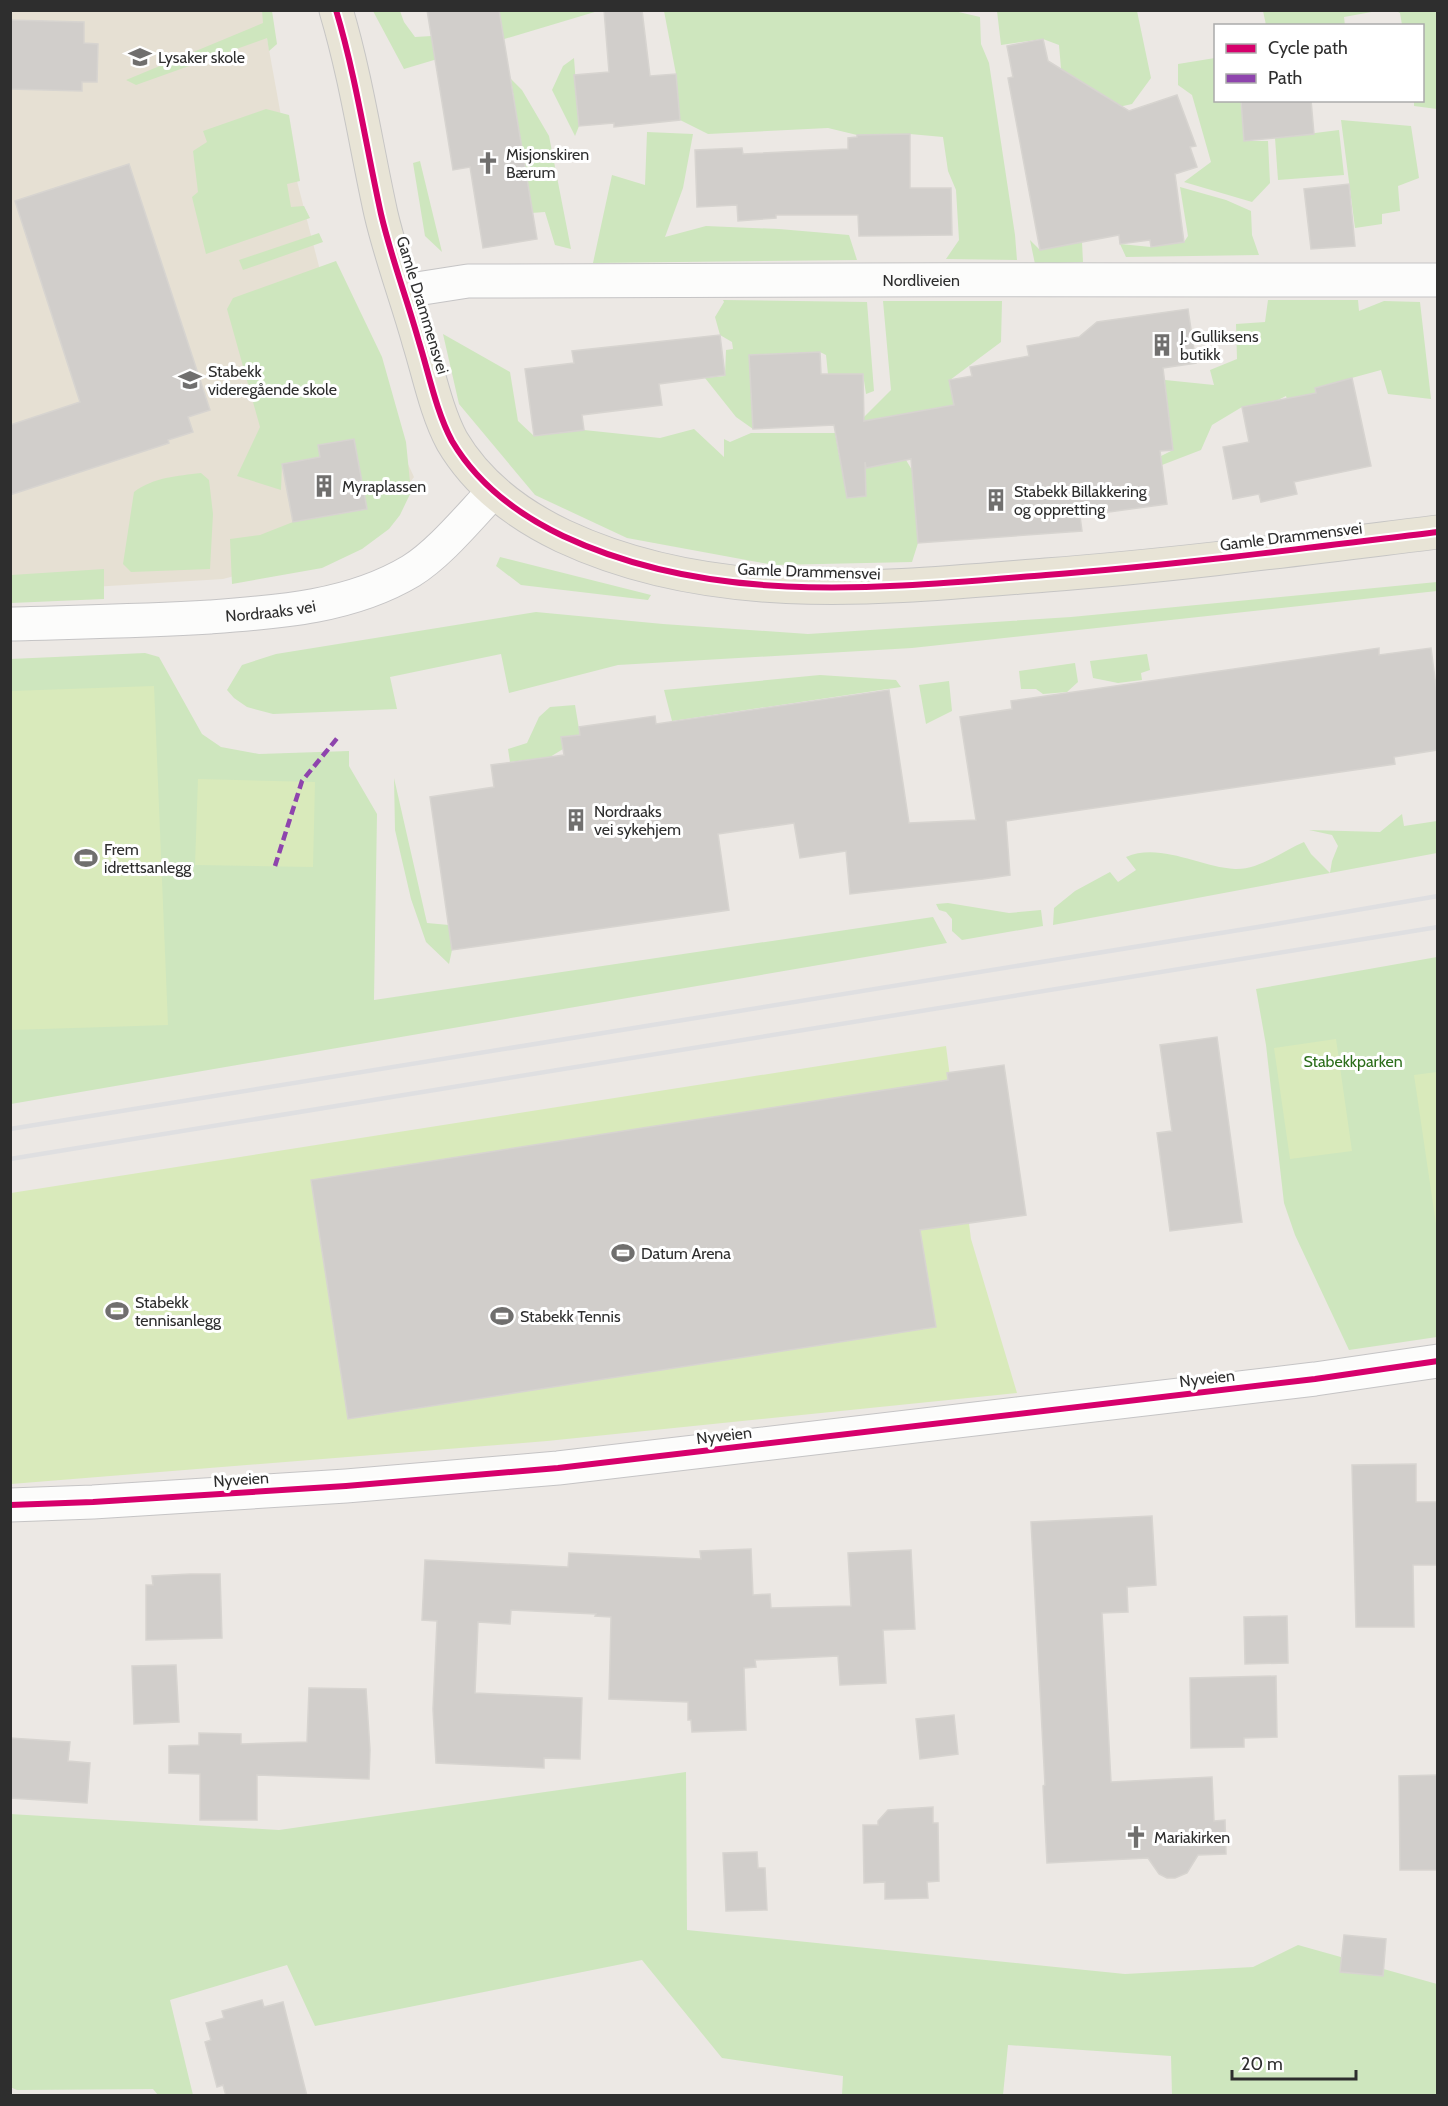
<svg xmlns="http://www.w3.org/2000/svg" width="1448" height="2106" font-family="Cabin,sans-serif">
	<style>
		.education { fill: #e6e0d3 }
		.green { fill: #cee6be }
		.pitch { fill: #d9eabb }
		.building { fill: #d1cecb; stroke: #d7d4d0; stroke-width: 1.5 }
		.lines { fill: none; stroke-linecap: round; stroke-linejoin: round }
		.minor-casing { stroke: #c5c4c5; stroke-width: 35 }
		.major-casing { stroke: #c6c5c4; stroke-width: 35 }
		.minor { stroke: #fcfcfb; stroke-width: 33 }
		.major { stroke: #e8e4d6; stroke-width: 33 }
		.rail { stroke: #dfdfe1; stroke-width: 4.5 }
		.quiet { stroke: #8e44ad; stroke-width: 4.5; stroke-dasharray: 9 4.5; stroke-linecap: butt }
		.cycleway-casing { stroke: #fff; stroke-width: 10 }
		.cycleway { stroke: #d6006c; stroke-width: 6 }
		.labels { text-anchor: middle; stroke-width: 6; stroke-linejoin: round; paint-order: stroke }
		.poi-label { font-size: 16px; fill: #2e2e2e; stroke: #fff; text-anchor: start }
		.street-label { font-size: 16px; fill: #2e2e2e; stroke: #fff }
		.park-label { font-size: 16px; fill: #2c6e1b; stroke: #fff }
	</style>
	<rect width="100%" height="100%" fill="#ece8e4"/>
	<path class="education" d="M11,11h251l21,116 40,155 91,195 -46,64 -145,38 -212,13z"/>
	<path class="green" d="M950,10l30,7 1,27 8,19 26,172 2,25 -71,-1 13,-19 -3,-50 -8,-19 -5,-34 -33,-3 -53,1 -29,-7 -120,6 -28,-14 -4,-46 -12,-63z
		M262,11h10l5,33 -8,7 -2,-13 -131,47 -10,-5 137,-57z
		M373,11h27l4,11 11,15 50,-3 6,-23h127l-194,58z
		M997,11h140l14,67 -19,26 -31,7 -39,-31 -3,-35 -16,-6 -42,6z
		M1263,11v-1l114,1 -33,6 1,9 -79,-1z
		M1396,11h41v98l-23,-3v-5l8,-1v-74l-20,-1 -2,-12z
		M574,58l5,68 -4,10 -23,-46 11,-24z
		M1215,58l1,42 25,1 4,33 4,7h19l2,42 -18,19 -68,-20 27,-20 -19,-67 -14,-10v-21z
		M511,79l11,11 27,46 22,113 -16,-4 -10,-33 -14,1z
		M266,109l23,6 11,66 -13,3 4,23 13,-1 6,12 -104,36 -14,-57 6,-5 -5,-41 14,-9 -4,-11z
		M1341,120l70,6 8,52 -21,8 2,25 -18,3v10l-27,4z
		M1339,130l5,45 -66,5 -3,-42z
		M647,132l46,2 -10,54 -18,49 41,-11 73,3 70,6 8,25 -264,3 19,-88 33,10z
		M420,161l22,91 -17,-16 -12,-73z
		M1180,187l46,13 25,11 1,24 7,20 -133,2 -6,-13 31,3 33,-5 4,-6z
		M319,233l4,9 -80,28 -4,-10z
		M1030,240l10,10 42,-8 1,20 -48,2z
		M336,261l46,96 24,85 5,50 -11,23 -11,14 -27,20 -40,19 -90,16 -2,-45 30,-4 33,-13 73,-13 -12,-70 -36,6 2,12 -38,7 -1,26 -44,-14 23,-49 -33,-118 6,-11z
		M723,300l144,2 7,89 -8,3 -3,-20h-18l-12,49 -7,-68 -6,-3 -71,3 4,74 -17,-12 -31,-39 20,-2 1,-26 7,-1 -1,-7 -12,-7 -5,-18 9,-15z
		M1268,300h90l1,11 25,-10 36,1 11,97 -43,-5 -7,-24 -66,18 7,25 -29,7 -7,-24 -8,4 -36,7 -30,18 -11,25 -39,15 -1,-9 12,-6 -2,-13 -35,-53 29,-4 49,5 -4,-15 27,-11 -1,-35 29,-2z
		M883,301h119l-1,41 -51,38 10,46 -61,-11 -40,7 32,-32z
		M443,334l67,38 8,49 16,15 50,-6 76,8 34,-9 30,28v-18l6,3 21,-9h84l4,22 17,15 50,-10 6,10 6,73 -6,19 -138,3 -147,-27 -92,-43 -76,-91z
		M201,473l8,7 4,34 -3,55 -79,3 -8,-8 11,-72c20,-15 43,-16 67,-19z
		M500,557l151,38 -3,5 -127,-15 -25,-19z
		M104,569v30l-93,4v-28z
		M1437,582v9l-525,57 -294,17 -109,28 -8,-39 -111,23 7,32 -124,5 -26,-7 -13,-9 -7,-8 15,-25 34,-11 260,-42 127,12 145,10 263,-17z
		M145,653l14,4 43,77 19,13 38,7 90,-3v15l28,48 -3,186 559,-83 14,26 -936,161 -1,-445z
		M1147,654l3,16 -9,3 1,7 -24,3 -25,-5 -3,-17z
		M1075,663l3,19 -11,10 -24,2 -7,-5h-15l-2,-18z
		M820,675l76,5 5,7 -229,34 -8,-31z
		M949,681l3,30 -26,13 -7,-39z
		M575,705l5,30 -19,2 2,12 -13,8 -40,5 -2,-13 19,-6 12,-26 11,-10z
		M394,778l33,145 22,2 3,25 -3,14 -23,-22 -15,-43 -16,-69z
		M1402,814l2,12 33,-5v32l-384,72 1,-17 21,-17 35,-19 8,10 18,-12 -10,-13c34,-15 74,10 109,12 24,1 48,-18 69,-27l7,12 19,19 2,-12 6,-15 -6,-11 -23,-5 71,2z
		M948,903l61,10 32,-3 2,16 -81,14 -10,-9v-12l-6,-7 -7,-2 -3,-6z
		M1437,957v380l-88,13 -54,-115 -11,-32 -18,-158 -10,-56z
		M686,1772l1,158 438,44 128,-7 45,-22 139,39v111h-265l-1,-39 -163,-11 -5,50h-161l1,-19 -121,-18 -80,-98 -327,66 -28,-61 -117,35 23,95h-35l-5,-6 -136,1 -7,-3v-273l269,16z"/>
	<path class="pitch" d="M154,686l14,339 -157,5v-339z
		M198,779l117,3 -2,85 -118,-2z
		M1336,1039l16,112 -62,8 -16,-111z
		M946,1046l25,193 46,154 -470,48 -536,43v-291z
		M1437,1072h1l-1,159 -23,-156z"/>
	<path class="building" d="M427,10h72l38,229 -54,9 -13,-81 -17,3z
		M604,10h38l8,66 26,-2 4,46 -66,7v-4l-35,3 -5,-51 35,-3z
		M10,20l74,2v21l14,1 -1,38h-15v9l-72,-2z
		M1043,39l5,22 81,50 48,-16 19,51 -6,1 7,20 -22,7 9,68 -33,5 -1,-7 -30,4 -1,-9 -79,15 -32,-172 5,-1 -6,-31z
		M1241,100h70l3,34 -70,7z
		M910,134v54h41l1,47 -93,1 -1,-21h-82v3l-38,3 -1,-16 -40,2 -2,-57 47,-2 1,6 105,-5v-11l9,-1v-2z
		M129,164l81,246 -22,7 5,15 -25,8 1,3 -159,52v-70l70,-23 -65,-201z
		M1349,184l6,62 -44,3 -7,-60z
		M1188,309l8,54 -33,5 10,82 -13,1 7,53 -87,12 2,15 -164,12 -7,-84 -45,9 -1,-6 1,34 -19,2 -13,-73 -81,4 -4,-74 71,-3 1,22h42l1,47 90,-16 -5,-25 23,-4 -2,-9 59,-11 -2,-10 52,-9 18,-15z
		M720,335l5,40 -66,9 3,21 -80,10 2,15 -50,6 -9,-67 49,-6 -2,-12z
		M1352,378l19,88 -77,16 3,12 -36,8 -2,-8 -26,5 -10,-52 26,-5 -7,-35 74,-14 -1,-5z
		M354,439l13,70 -74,13 -11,-58 38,-7 -2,-12z
		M1379,648v7l52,-7 6,46v56l-43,7 1,7 -389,57 4,54 -27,4 -133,15 -4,-43 -46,7 -6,-35 -76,11 11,76 -277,40 -22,-153 64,-10 -3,-22 73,-10 -3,-18 19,-2 -1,-8 76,-11 1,8 233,-34 20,133 67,-3 -16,-103 52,-8 -1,-8z
		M1217,1037l25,185 -72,9 -13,-98 15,-2 -12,-86z
		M1004,1065l22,150 -106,15 16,97 -588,92 -37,-239 637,-100 -1,-7z
		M1416,1464v38h21v63h-24l1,62h-58l-4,-162z
		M1152,1516l4,69 -29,2 1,25 -26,1 9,169 101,-5 2,44 11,-1 1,34 -28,1 -11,18 -12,5h-8l-8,-4 -11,-16 -101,5 -4,-77 2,-1 -14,-263z
		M751,1549l2,46 17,-1 1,14 80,-2 -3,-53 63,-3 4,79 -32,1 3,53 -46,2 -2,-29 -83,4 1,7 -12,1 2,62 -54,2 -1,-12h-3v-18l-79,-3 2,-82 -16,-1 1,-2 -85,-4 -1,14 -32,-2 -3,71 107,5 -2,61 -36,-1v10l-108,-5 -3,-54 4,-88 -15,-1 3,-60 143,7 1,-14 132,6 -1,-8z
		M190,1574h30l2,64 -76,2v-55h7l-1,-9z
		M1287,1616l1,47 -43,1 -1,-47z
		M176,1665l3,57 -45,2 -2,-58z
		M1276,1676l1,61 -33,1v9l-53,1 -1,-70z
		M309,1688l57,1 4,61 -1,29 -112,-4v45h-57v-46l-31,-1v-27l30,-1v-12l42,1v10l66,-2z
		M954,1715l4,39 -38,5 -4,-40z
		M10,1738l60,4 -2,19 22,2 -3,40 -77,-5z
		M1437,1775v95h-37l-1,-94z
		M933,1807v16h5l1,58 -12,1 1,16 -43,1v-17l-21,1 -1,-58h15v-4l10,-11z
		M757,1852l1,16h7l2,42 -41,1 -3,-58z
		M1344,1935l42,4 -3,37 -43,-4z
		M262,2000l2,7 19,-5 24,94h-81l-3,-11 -6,2 -12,-45 6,-2 -5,-17 18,-5 -2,-7z"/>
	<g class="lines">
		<g class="minor-casing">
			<g id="minor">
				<path id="s1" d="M404,291l64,-10c324,-2 646,-1 970,-1"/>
				<path id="s2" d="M10,624c67,-2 134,-3 200,-7 69,-5 141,-10 201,-46 29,-18 58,-54 82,-79"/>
				<path d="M10,1505l83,-3 253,-16 212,-18 757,-89 123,-18"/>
			</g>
		</g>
		<g class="major-casing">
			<path id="major" d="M336,10c20,67 30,136 45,204 10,43 26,85 38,128 10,32 17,69 33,99 26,44 65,73 111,95 152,71 321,52 483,39 131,-10 261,-27 392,-43"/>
		</g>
		<use href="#minor" class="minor"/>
		<use href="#major" class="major"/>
		<path class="rail" d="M10,1129l1254,-203 174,-30
			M10,1159l1428,-232"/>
		<path class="quiet" d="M275,866l27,-85 37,-45"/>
		<g class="cycleway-casing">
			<path id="cycleway" d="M336,10c20,67 30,136 45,204 10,43 26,85 38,128 10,32 17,69 33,99 26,44 65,73 111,95 152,71 321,52 483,39 131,-10 261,-27 392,-43
				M10,1505l83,-3 253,-16 212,-18 757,-89 123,-18"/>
		</g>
		<use href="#cycleway" class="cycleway"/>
	</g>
	<defs>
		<g id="school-bare" transform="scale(1.8)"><path d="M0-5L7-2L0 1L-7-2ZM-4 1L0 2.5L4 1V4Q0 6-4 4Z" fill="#706f6e" stroke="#fff" stroke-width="2.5" paint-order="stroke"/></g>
		<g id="church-bare" transform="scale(1.8)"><path d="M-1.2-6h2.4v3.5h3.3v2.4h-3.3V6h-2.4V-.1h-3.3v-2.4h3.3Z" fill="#706f6e" stroke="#fff" stroke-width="2.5" paint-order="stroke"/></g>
		<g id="building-bare" transform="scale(1.8)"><path d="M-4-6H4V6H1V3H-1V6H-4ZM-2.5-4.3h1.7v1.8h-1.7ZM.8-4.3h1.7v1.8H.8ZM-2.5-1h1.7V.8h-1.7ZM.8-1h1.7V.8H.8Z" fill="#706f6e" stroke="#fff" stroke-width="2.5" paint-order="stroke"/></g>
		<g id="stadium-bare" transform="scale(1.8)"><path d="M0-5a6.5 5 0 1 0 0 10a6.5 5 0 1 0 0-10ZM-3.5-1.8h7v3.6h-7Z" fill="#706f6e" stroke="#fff" stroke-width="2.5" paint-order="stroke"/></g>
	</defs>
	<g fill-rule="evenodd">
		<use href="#school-bare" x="140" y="57"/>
		<use href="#church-bare" x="488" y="163"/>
		<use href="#building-bare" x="1162" y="345"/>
		<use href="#school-bare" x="190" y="380"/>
		<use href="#building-bare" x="324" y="486"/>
		<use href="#building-bare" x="996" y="500"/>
		<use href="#building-bare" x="576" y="820"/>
		<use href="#stadium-bare" x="86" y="858"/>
		<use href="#stadium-bare" x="623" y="1253"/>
		<use href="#stadium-bare" x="117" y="1311"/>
		<use href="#stadium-bare" x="502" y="1316"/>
		<use href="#church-bare" x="1136" y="1837"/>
	</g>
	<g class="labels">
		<g class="poi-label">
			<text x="158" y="63">Lysaker skole</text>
			<text x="506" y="160">Misjonskiren<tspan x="506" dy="18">Bærum</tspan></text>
			<text x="1180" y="342">J. Gulliksens<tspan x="1180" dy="18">butikk</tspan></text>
			<text x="208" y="377">Stabekk<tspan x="208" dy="18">videregående skole</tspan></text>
			<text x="342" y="492">Myraplassen</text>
			<text x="1014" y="497">Stabekk Billakkering<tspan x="1014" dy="18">og oppretting</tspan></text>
			<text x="594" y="817">Nordraaks<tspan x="594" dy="18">vei sykehjem</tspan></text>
			<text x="104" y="855">Frem<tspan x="104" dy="18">idrettsanlegg</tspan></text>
			<text x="641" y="1259">Datum Arena</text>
			<text x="135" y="1308">Stabekk<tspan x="135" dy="18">tennisanlegg</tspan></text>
			<text x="520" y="1322">Stabekk Tennis</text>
			<text x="1154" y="1843">Mariakirken</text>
		</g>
		<g class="street-label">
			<text dy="6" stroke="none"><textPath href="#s1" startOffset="518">Nordliveien</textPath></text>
			<text transform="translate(423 305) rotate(73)" y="6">Gamle Drammensvei</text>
			<text transform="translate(1291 536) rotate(-7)" y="6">Gamle Drammensvei</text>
			<text transform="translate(809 571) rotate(2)" y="6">Gamle Drammensvei</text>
			<text dy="6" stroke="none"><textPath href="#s2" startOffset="261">Nordraaks vei</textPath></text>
			<text transform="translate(1207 1378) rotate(-7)" y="6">Nyveien</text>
			<text transform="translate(724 1435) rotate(-7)" y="6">Nyveien</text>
			<text transform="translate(241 1479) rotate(-4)" y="6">Nyveien</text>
		</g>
		<g class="park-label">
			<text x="1353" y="1067">Stabekkparken</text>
		</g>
	</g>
	<rect width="1448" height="2106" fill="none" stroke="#2e2e2e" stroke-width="24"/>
	<rect x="1214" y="24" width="210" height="78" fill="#ffffff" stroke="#ababab" stroke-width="1.5"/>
	<rect x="1226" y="44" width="30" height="9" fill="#d6006c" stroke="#ababab" stroke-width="1.5"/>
	<text x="1268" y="54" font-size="18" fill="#2e2e2e">Cycle path</text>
	<rect x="1226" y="74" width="30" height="9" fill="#8e44ad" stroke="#ababab" stroke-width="1.5"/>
	<text x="1268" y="84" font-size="18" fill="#2e2e2e">Path</text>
	<path d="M1232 2070v9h124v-9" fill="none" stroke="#2e2e2e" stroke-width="3"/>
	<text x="1241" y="2070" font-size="18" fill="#2e2e2e" stroke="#ffffff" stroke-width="4.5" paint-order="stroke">20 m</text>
</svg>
